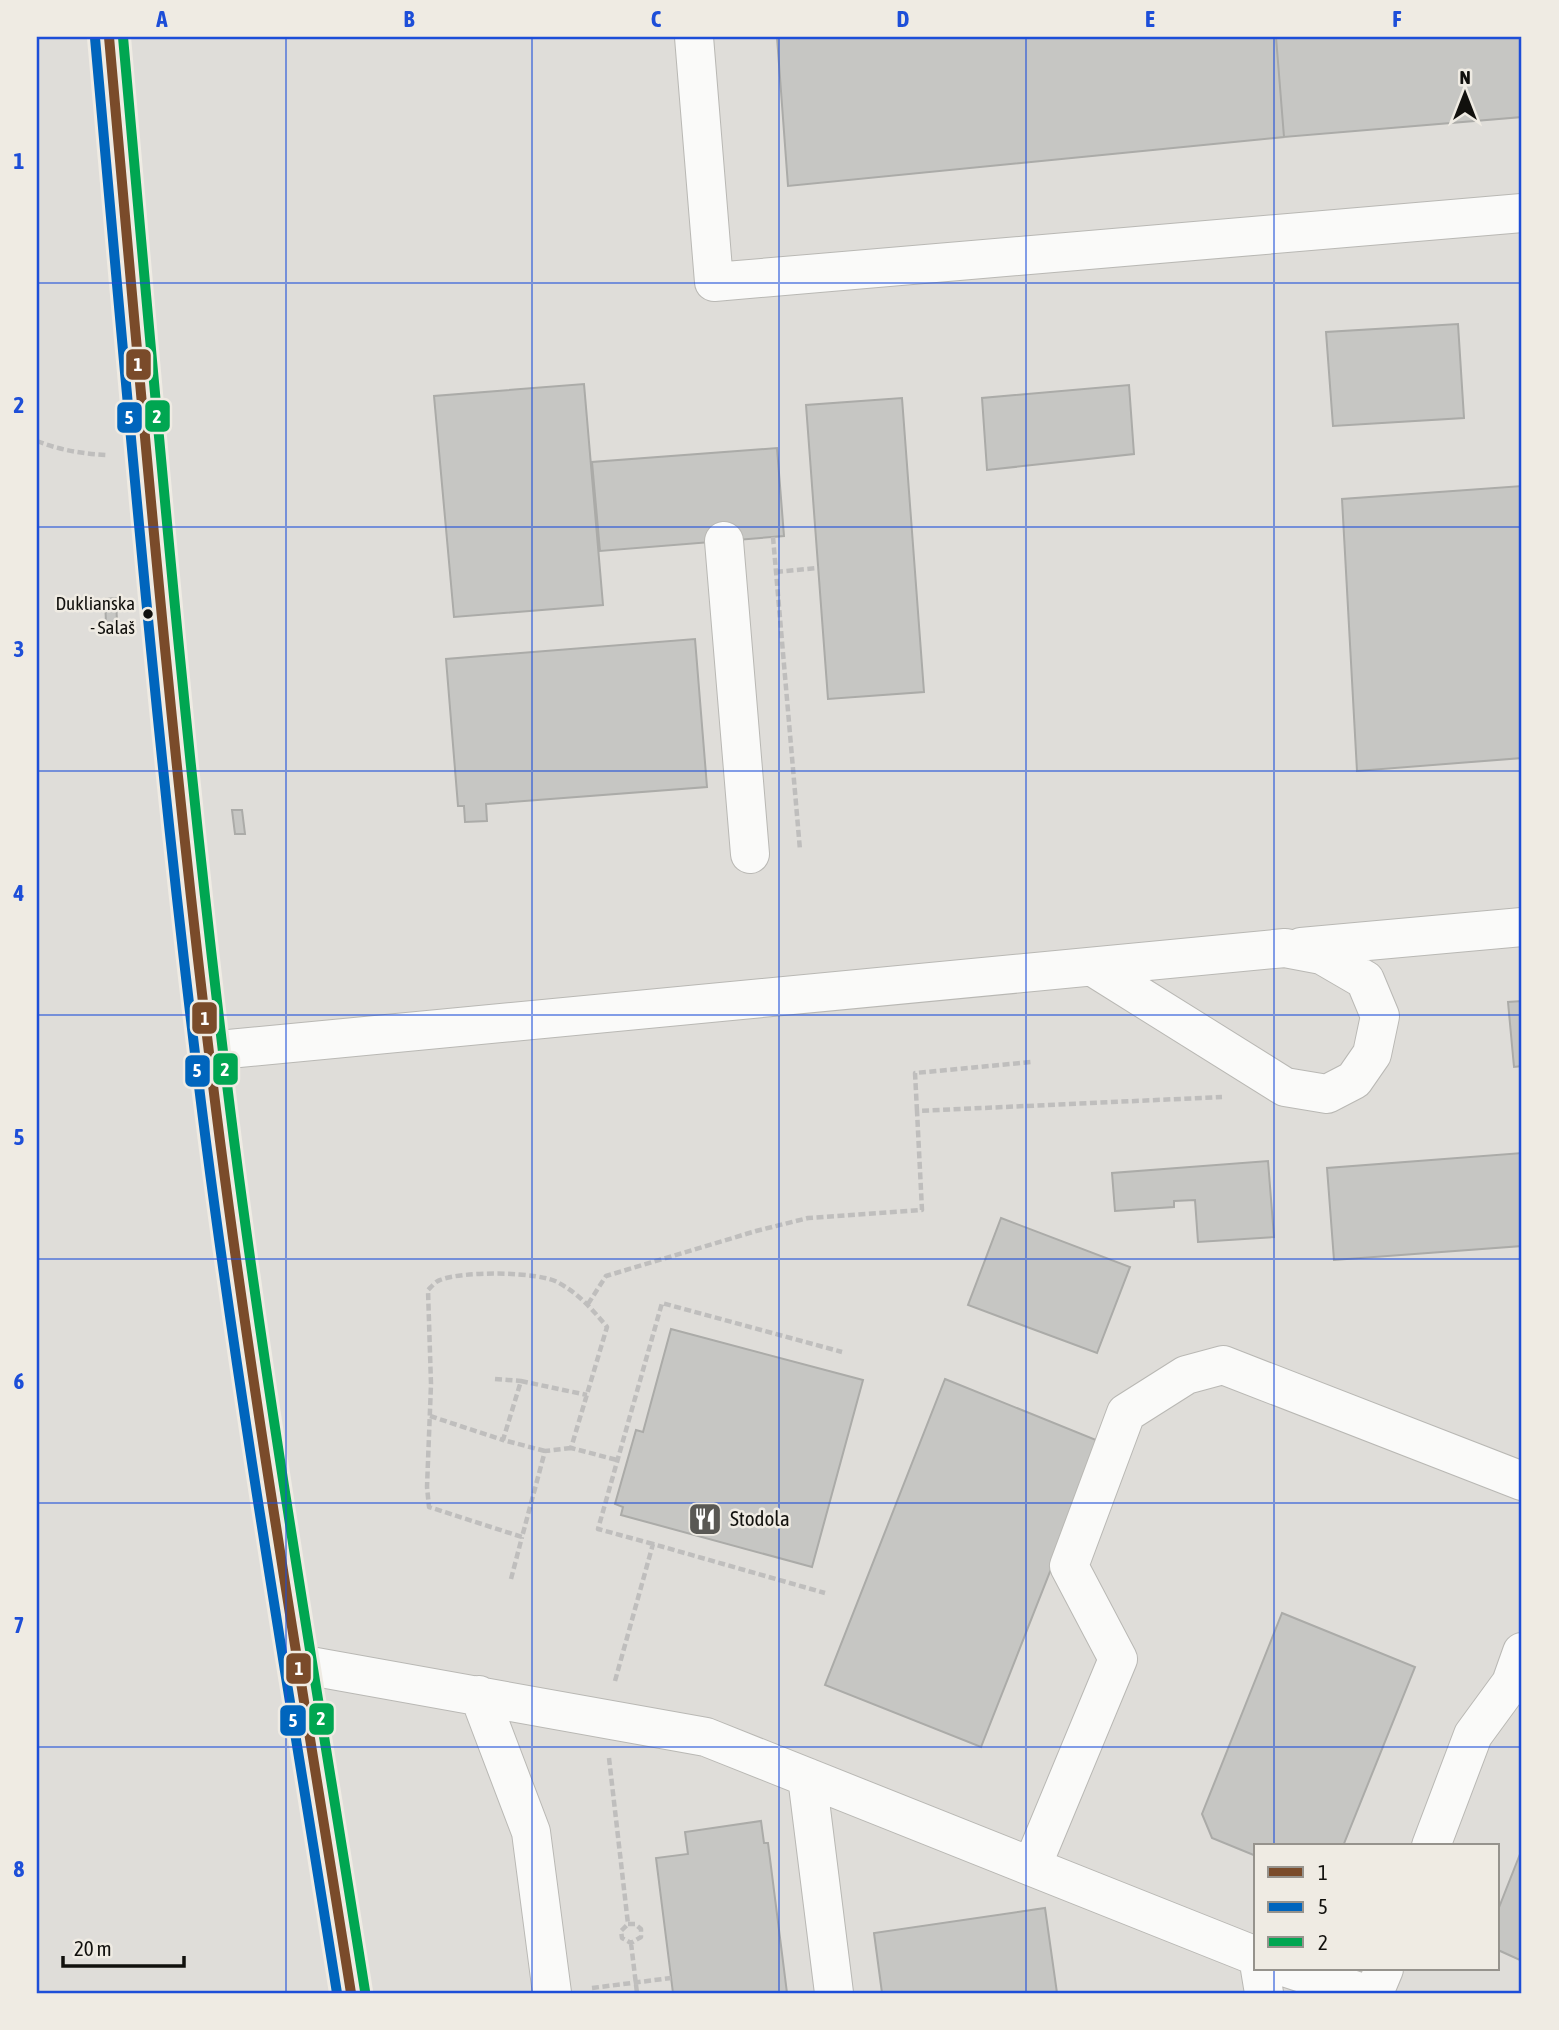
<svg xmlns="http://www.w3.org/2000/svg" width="1559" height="2030" font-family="'Asap Condensed',sans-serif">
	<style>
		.building { fill: #c6c6c3; stroke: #ababa8; stroke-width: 2 }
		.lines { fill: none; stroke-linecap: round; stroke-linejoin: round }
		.minor-casing { stroke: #b9b8b4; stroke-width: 40 }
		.major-casing { stroke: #a1948a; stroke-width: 40 }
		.path { stroke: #bfbebd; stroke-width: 4.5; stroke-dasharray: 7 3.5; stroke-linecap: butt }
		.minor { stroke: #fafaf9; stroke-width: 38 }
		.major { stroke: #e8e0db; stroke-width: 38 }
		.bus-1-casing { stroke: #efebe3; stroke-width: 16 }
		.bus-2-casing { stroke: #efebe3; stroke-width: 16 }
		.bus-3-casing { stroke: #efebe3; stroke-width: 16 }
		.bus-1 { stroke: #7a4b2a; stroke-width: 10 }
		.bus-2 { stroke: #0065bd; stroke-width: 10 }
		.bus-3 { stroke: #00a651; stroke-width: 10 }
		.grid { fill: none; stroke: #1d4ed8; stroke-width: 2; stroke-opacity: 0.55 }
		.bus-dot { fill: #11100d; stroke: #efebe3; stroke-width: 2.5 }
		.labels { text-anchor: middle; stroke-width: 5; stroke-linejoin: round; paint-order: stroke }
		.bus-label { font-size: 19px; fill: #11100d; stroke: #efebe3; text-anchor: end }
		.poi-label { font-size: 21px; fill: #11100d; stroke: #efebe3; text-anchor: start }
		.line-badge { stroke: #efebe3; stroke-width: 2.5 }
		.badge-label { font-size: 19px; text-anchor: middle; font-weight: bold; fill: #fff }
		.neatline { fill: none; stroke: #1d4ed8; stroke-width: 2.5 }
		.grid-label { font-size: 23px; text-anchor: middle; font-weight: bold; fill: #1d4ed8 }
	</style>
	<rect width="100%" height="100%" fill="#dfddd9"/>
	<path class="building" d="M777,37h499l8,100 -496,49z
		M1276,37h246v80l-238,20z
		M1458,324l6,94 -131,8 -7,-94z
		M584,384l19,221 -149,12 -20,-221z
		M1129,385l5,69 -147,16 -5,-72z
		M902,398l22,294 -96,7 -22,-294z
		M777,448l7,88 -184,15 -8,-89z
		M1522,486v272l-165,13 -15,-272z
		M116,598l1,24 -11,1 -1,-24z
		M695,639l12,148 -221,17 1,17 -22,1 -1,-16h-6l-12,-147z
		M232,810h10l3,24h-10z
		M1522,1001v65l-8,1 -6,-65z
		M1522,1153v93l-188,14 -7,-92z
		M1268,1161l6,76 -76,5 -3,-42 -21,1v6l-59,4 -3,-38z
		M1001,1218l129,49 -33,86 -129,-48z
		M671,1329l192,51 -51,187 -191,-52 2,-8 -8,-3 21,-74 7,2z
		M945,1379l156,63 -120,305 -156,-62z
		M1282,1613l133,54 -72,179h-87v10l-44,-18 -10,-24z
		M761,1821l3,22h4l19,150h-114l-17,-135 32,-4 -3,-22z
		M1522,1849v112l-24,-11v-40z
		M1045,1908l12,85h-175l-8,-60z"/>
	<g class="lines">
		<g class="minor-casing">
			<path id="minor" d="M694,37l20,245 808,-69
				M724,541l26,313
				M1301,947l221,-20
				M208,1051l1077,-103 37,7 43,25 15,36 -8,38 -18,26 -27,14 -42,-7 -192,-120
				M299,1664l407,73 550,219
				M479,1695l52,137 21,161
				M807,1777l27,216
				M1431,1846l42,-111 38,-52 11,-31
				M1032,1866l86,-207 -49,-93 57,-153 60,-38 37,-10 299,116
				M1260,1969l4,24
				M1290,1969l73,24
				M1374,1993l10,-24"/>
		</g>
		<g class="major-casing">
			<path id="major" d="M109,37c33,368 63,737 111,1104 36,285 87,569 131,852"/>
		</g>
		<path class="path" d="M37,441c22,9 47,13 70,14
			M773,537l27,313
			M776,572l42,-4
			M917,1111l-2,-38 116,-11
			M588,1304l18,-28 150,-45 52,-13 114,-8 -5,-99 305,-14
			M495,1379l26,2
			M430,1416l73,24
			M571,1448l-26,3 -23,86 -93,-30 -2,-20 4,-103 -3,-94c3,-3 8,-9 12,-10 21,-9 100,-9 119,3 20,11 34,27 48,44l-36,121 46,12
			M545,1451l-42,-11 18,-59 66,14
			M653,1544l-55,-15 64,-226 180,49
			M511,1579l11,-42
			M615,1681l38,-137 172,49
			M609,1758l19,166
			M628,1924h7l6,5v8l-10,6 -9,-5 -1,-7z
			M631,1943l6,50
			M592,1988l79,-10"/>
		<use href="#minor" class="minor"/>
		<use href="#major" class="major"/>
		<g class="bus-1-casing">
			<path id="bus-1" d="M109,37c33,368 64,737 111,1104 37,285 86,568 131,852"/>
		</g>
		<g class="bus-2-casing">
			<path id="bus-2" d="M95,38c33,368 64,737 111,1104 37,285 86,568 131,851"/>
		</g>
		<g class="bus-3-casing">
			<path id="bus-3" d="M123,37c33,368 64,736 111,1103 37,284 86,567 131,851"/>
		</g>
		<use href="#bus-1" class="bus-1"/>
		<use href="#bus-2" class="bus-2"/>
		<use href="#bus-3" class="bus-3"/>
	</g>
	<path class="grid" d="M286,37v1956M532,37v1956M779,37v1956M1026,37v1956M1274,37v1809M37,283h1485M37,527h1485M37,771h1485M37,1015h1485M37,1259h1485M37,1503h1485M37,1747h1485M1274,1969v24"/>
	<defs>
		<g id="restaurant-square" transform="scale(1.75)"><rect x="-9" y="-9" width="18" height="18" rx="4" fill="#595854" stroke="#efebe3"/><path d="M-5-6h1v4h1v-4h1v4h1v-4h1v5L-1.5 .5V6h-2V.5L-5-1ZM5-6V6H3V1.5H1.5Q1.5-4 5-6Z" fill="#fff"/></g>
	</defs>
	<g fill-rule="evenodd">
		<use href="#restaurant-square" x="705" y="1519"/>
	</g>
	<circle class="bus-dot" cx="148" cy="614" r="6"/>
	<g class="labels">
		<g class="bus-label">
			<text x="135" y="610">Duklianska<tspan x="135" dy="24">- Salaš</tspan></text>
		</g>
		<g class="poi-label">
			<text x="730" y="1526">Stodola</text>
		</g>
	</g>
	<g class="line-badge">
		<rect x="125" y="348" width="27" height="33" rx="7" fill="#7a4b2a"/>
		<rect x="144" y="399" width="27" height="34" rx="7" fill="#00a651"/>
		<rect x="116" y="401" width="27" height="33" rx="7" fill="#0065bd"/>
		<rect x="191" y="1001" width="27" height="34" rx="7" fill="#7a4b2a"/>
		<rect x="212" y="1052" width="27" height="34" rx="7" fill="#00a651"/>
		<rect x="184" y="1054" width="27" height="34" rx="7" fill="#0065bd"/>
		<rect x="285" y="1652" width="27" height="33" rx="7" fill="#7a4b2a"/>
		<rect x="308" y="1702" width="27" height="34" rx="7" fill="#00a651"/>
		<rect x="279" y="1704" width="28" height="33" rx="7" fill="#0065bd"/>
	</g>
	<g class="badge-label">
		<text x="138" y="371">1</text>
		<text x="157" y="423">2</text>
		<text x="129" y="424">5</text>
		<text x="205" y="1025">1</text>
		<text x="225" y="1076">2</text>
		<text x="197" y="1077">5</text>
		<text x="299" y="1675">1</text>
		<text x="321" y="1725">2</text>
		<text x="293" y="1727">5</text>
	</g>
	<rect width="1559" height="2030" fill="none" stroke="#efebe3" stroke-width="77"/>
	<rect x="1254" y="1844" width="245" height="126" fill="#efebe3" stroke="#96938d" stroke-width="2"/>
	<rect x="1268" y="1867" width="35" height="10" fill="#7a4b2a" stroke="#96938d" stroke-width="2"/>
	<text x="1318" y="1880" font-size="21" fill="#11100d">1</text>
	<rect x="1268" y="1902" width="35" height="10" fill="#0065bd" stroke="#96938d" stroke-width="2"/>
	<text x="1318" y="1914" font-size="21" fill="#11100d">5</text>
	<rect x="1268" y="1937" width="35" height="10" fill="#00a651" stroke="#96938d" stroke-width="2"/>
	<text x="1318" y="1950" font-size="21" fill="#11100d">2</text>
	<g transform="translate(1465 94)" stroke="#efebe3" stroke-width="5" paint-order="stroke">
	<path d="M0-5L12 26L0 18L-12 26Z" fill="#11100d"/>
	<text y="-10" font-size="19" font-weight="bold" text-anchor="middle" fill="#11100d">N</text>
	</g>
	<path d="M63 1956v10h121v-10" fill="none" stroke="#11100d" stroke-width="3.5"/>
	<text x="74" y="1956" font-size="21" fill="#11100d" stroke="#efebe3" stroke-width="5" paint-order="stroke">20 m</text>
	<rect x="38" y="38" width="1482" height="1954" class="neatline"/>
	<g class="grid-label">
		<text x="162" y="27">A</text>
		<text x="409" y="27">B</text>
		<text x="656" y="27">C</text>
		<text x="903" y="27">D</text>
		<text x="1150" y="27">E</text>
		<text x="1397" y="27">F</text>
		<text x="19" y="169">1</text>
		<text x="19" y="413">2</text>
		<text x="19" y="657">3</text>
		<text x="19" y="901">4</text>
		<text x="19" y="1145">5</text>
		<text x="19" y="1389">6</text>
		<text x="19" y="1633">7</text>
		<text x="19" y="1877">8</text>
	</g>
</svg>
